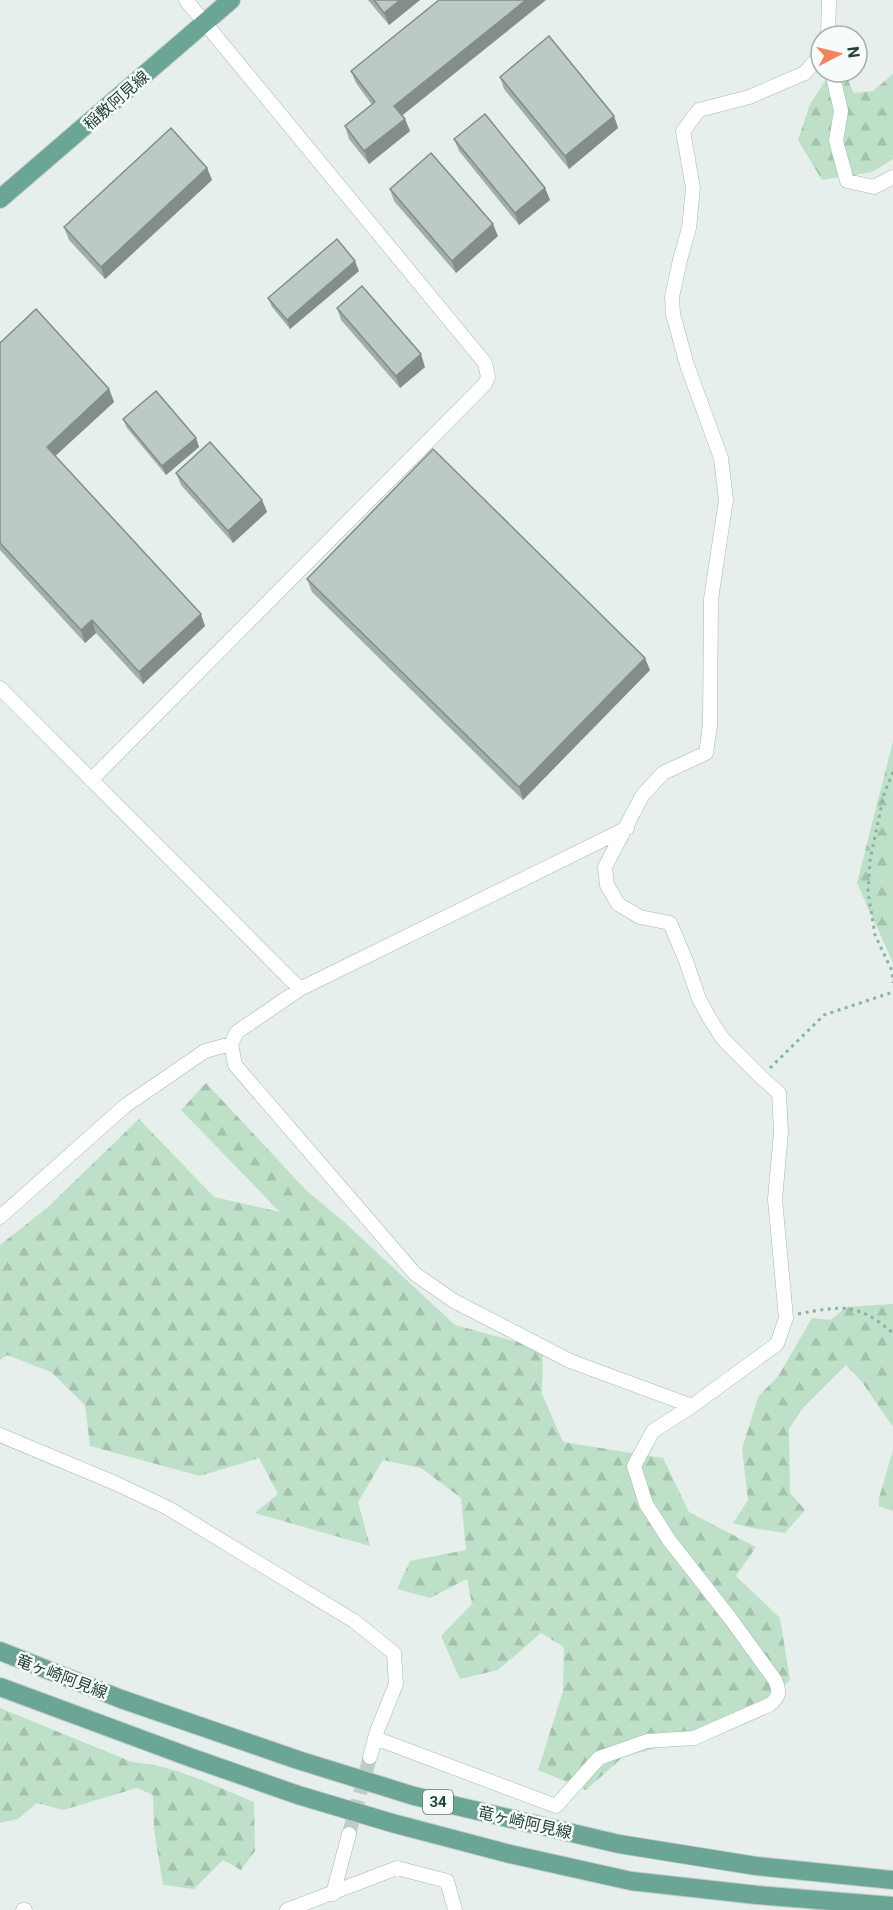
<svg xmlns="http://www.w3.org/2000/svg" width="893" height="1910" font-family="Roboto,'Noto Sans JP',sans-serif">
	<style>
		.forest { fill: url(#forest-firs) }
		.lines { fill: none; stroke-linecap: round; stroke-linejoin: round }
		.minor-tunnel { stroke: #bfccc8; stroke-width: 14; stroke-dasharray: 14 7; stroke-linecap: butt }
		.minor-casing { stroke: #a8b8b2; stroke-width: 15 }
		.major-casing { stroke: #c2cac8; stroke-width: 20 }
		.path { stroke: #86b3a5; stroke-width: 3; stroke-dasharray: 3 4.5; stroke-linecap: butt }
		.minor { stroke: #fff; stroke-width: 14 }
		.major { stroke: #6aa596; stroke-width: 18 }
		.wall { fill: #a1aea9 }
		.shaded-wall { fill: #838d89 }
		.building { fill: #bbcac4; stroke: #838d89; stroke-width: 1.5 }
		.labels { text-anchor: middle; stroke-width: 5; stroke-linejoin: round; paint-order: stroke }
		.shield { fill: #f7fbf9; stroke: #637a73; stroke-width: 1.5 }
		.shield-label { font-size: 15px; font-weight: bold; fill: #24423a }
		.street-label { font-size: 16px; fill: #24423a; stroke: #f7fbf9 }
	</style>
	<defs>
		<pattern id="forest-firs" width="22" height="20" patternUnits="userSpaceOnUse" patternTransform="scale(1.5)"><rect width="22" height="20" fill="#bfe0c8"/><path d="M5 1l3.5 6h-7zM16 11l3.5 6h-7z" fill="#a4c1ad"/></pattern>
	</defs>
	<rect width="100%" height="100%" fill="#e6efeb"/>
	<path class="forest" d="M831,72h13l10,21 19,-2 20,-17v85l-21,13 -50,8 -24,-40 12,-36z
		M893,741v222l-36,-80z
		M206,1083l100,107 37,31 112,104 88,24 -1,45 21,48 100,16 26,54 67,35 -20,29 44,42 10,62 -49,45 -118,32 -37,33 -48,-20 25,-79 1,-44 -23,-14 -43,37 -38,9 -19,-43 31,-32 -5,-25 -37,19 -33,-9 13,-28 56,-11 -5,-52 -40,-30 -38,-8 -25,42 12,44 -115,-33 23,-19 -19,-36 -59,18 -110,-30 -5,-41 -34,-33 -44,-17 -7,5v-115l47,-37 92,-89 75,78 66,15 -99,-102z
		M893,1304v123l-31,-45 -16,-17 -45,45 -12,19 1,64 15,17 -20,23 -33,-5 -19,-5 15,-23 -6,-51 16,-52 21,-22 33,-57 19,2 15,-13z
		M893,1450v61l-14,-5v-8z
		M0,1708l132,54c42,3 83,24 122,40l1,49 -14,19 -18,-10 -29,29 -31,-4 -9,-55 -1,-35 -16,-7 -74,22 -26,-7 -19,16 -18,4z"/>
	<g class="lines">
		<path class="minor-tunnel" d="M349,1834l21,-77"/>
		<g class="minor-casing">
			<path id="minor" d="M828,36l1,-36
				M832,72l9,39 -5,30 11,40 27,6 19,-10
				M0,688l300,301
				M91,780l394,-396 3,-7 -3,-14 -299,-363
				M627,828l-327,161 -63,43 -6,12 4,21 180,209 39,27 116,60 122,45
				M0,1217l125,-111 80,-55 26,-7
				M0,1435l115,48 53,25 186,113 40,32 2,31 -19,47 -7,26
				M375,1738l181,68 43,-48 48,-17 47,-3 75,-33c11,-8 11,-13 6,-25l-45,-62 -61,-78 -23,-36 -12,-38 19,-35 39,-25 85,-62 9,-26 -11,-119 6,-67 -2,-39 -18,-16 -38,-38 -13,-20 -11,-20 -13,-38 -16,-38 -30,-6 -22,-13 -11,-19 -2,-18 37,-71 21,-23 43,-20 4,-28 1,-126 15,-99 -5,-42 -34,-93 -14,-51 -1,-17 8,-37 9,-32 4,-40 -10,-57 16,-21 50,-13 56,-24 16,-19
				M333,1894l16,-60
				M23,1910h2
				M287,1910l110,-42 50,13 8,29"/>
		</g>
		<g class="major-casing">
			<path id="major" d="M0,199l231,-199
				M0,1651l121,48 177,61 116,36 205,48 137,22 137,14
				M0,1687l192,71 106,37 94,28 118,31 121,27 126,14 136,11"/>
		</g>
		<path class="path" d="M893,772l-9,22 -14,66 -2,32 7,43 17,36 1,12
			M770,1068l54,-53 69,-23
			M798,1314c44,-8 59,-12 95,19"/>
		<use href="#minor" class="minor"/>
		<use href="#major" class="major"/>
	</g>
	<path class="wall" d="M368,0h52l-31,25z
		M351,71l51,44 3,4 5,12 -41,33 -20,-25 -4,-13 27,-21 -16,-22z
		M500,77l114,39 4,12 -49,41 -65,-80z
		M454,139l91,49 5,12 -31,25 -60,-74z
		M207,168l5,12 -107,99 -36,-39 -5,-13z
		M390,189l108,47 -42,37 -62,-72z
		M359,271l-69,58 -18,-22 -4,-9z
		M337,308l88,59 -25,21 -59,-68z
		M0,343l109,46 5,13 -59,54 150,170 -62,58 -47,-51 -11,10 -85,-93z
		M123,419l73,19 3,9 -33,28 -39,-47z
		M176,473l86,27 5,12 -34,31 -52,-58z
		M307,579l343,91 -127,130 -211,-208z"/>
	<path class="shaded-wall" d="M400,0h20l-31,25 -5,-12z
		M526,0h20l-147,118 -5,-12z
		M614,116l4,12 -49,41 -4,-13z
		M405,119l5,12 -41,33 -5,-13z
		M207,168l5,12 -107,99 -4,-12z
		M545,188l5,12 -31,25 -4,-12z
		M493,224l5,12 -42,37 -4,-12z
		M355,261l4,10 -69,58 -3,-9z
		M421,354l4,13 -25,21 -4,-12z
		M109,389l5,13 -62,57 -5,-12z
		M196,438l3,9 -33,28 -4,-9z
		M262,500l5,12 -34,31 -5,-12z
		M201,614l4,12 -62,58 -4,-12z
		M92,620l4,13 -11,10 -4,-13z
		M645,658l5,12 -127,130 -4,-13z"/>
	<path class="building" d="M374,0h26l-16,13z
		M439,0h87l-132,106 11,13 -41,32 -19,-25 30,-24 -24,-31z
		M549,36l65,80 -49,40 -65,-79z
		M485,114l60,74 -30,25 -61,-74z
		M171,128l36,40 -106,99 -37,-40z
		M431,153l62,71 -41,37 -62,-72z
		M337,239l18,22 -68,59 -19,-22z
		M362,286l59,68 -25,22 -59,-68z
		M36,309l73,80 -62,58 154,167 -62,58 -47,-52 -11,10 -81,-87v-200z
		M156,391l40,47 -34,28 -39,-47z
		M210,442l52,58 -34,31 -52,-58z
		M433,449l212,209 -126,129 -212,-208z"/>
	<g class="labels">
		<rect class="shield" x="423" y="1790" width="30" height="24" rx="4.5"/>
		<g class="shield-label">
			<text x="438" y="1807">34</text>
		</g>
		<g class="street-label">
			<text transform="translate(116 100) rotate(-41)" y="6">稲敷阿見線</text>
			<text transform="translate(62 1676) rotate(21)" y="6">竜ヶ崎阿見線</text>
			<text transform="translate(525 1822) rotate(13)" y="6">竜ヶ崎阿見線</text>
		</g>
	</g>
	<g transform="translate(839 54) rotate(83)"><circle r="28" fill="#f7fbf9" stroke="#a3b1ad" stroke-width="1.5"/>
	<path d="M0-4.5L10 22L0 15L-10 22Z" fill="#f4845f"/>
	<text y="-9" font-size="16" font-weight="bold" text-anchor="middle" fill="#24423a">N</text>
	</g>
</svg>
